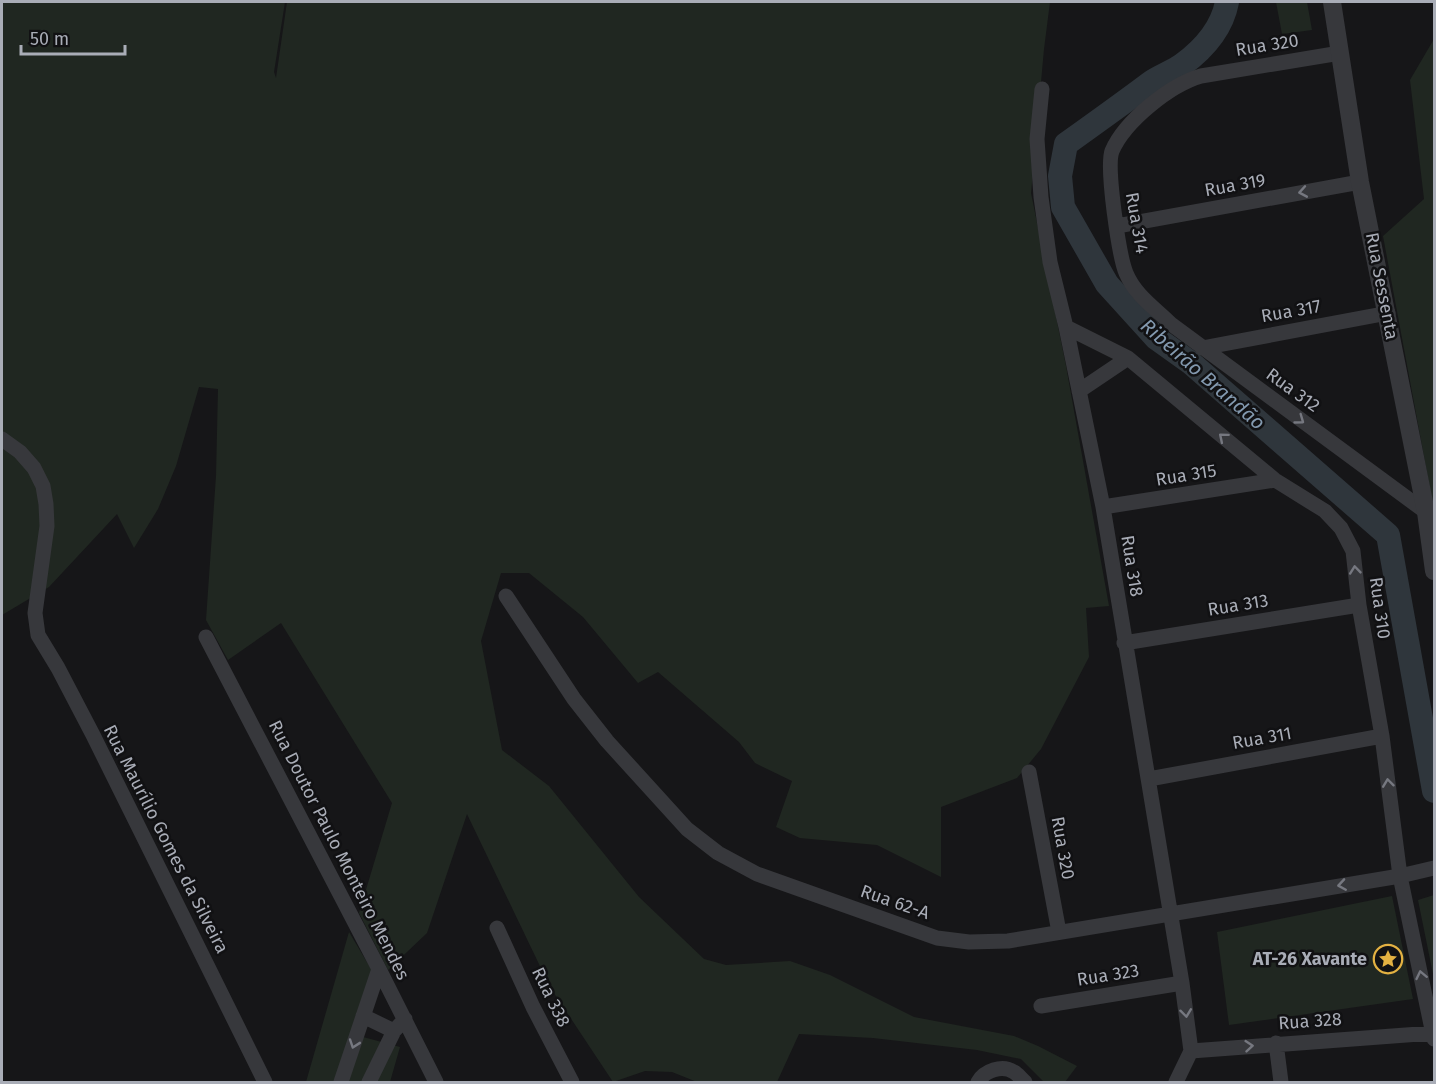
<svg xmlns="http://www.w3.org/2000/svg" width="1436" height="1084" font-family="'Fira Sans',sans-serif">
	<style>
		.green { fill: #202721 }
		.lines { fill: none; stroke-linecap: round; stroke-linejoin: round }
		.river { stroke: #2f363c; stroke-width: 24 }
		.minor { stroke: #37383c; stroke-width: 15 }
		.tertiary { stroke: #37383c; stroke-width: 18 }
		.oneway { stroke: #767880 }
		.labels { text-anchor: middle; stroke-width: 5; stroke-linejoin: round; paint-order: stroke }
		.street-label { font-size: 18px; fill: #a9adb7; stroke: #111113 }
		.poi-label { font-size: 18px; font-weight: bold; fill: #a9adb7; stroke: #111113; text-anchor: end }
		.water-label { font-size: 20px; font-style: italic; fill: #8399af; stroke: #111113 }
	</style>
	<rect width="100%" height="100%" fill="#161618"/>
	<path class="green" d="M2,2h283l-11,70 2,6 11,-76h763l-6,47 -13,144 35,173 43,240 -23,2 3,49 -48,92 -24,29 -76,29v70l-64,-32 -77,-7 -24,-11 16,-46 -37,-18 -16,-21 -81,-70 -20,11 -55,-66 -54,-44h-28l-20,68 21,109 47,36 90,111 65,62 22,6 64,-4 40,14 84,42 100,19 24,10 39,20 -12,16h-21l-23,-23 -44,-9 -104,-12 -74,-4 -22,48h-80l-25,-10 -27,-1 -32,11 -63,-95 -83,-173 -40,119 -39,37 -29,-57 33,-110 -111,-180 -53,37 -22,-40 10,-144 2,-87 -19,-2 -23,79 -18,43 -24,39 -17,-34 -68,73 -47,28z
		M1276,2h31l5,28 -30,4z
		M1434,39v471l-51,-274 41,-37 -14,-119z
		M1434,895v84l-16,-79z
		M1392,896l21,103 -184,26 -12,-93z
		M349,932l25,42 -22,60 48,13 -10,35h-84z"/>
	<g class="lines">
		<path class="river" d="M1227,2c-5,26 -23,47 -45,63 -10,7 -22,11 -32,18 -28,21 -56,41 -84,61l-6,32 3,31 44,77 49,54 35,25 197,172 46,256"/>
		<path class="minor" d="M1340,53l-139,23c-31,9 -76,45 -89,75 -6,16 7,105 14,122 9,22 29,35 45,51l255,188
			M1042,89l-5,50 4,58 9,65 16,65 37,180 79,476 9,68
			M1117,226l243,-44
			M1066,327l62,31 147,122 50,31 16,17 12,23 6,54 23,131 18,140 34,163
			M1202,348l186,-35
			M1079,391l49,-33
			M2,439l18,13 14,16 9,18 3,18 1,22 -12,87 3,22 20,33 35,67 172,347
			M1103,507l172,-27
			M506,596l68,103 33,42 80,88 31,24 39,21 180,64 32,4 39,-1 392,-65 34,-8
			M206,637l173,332 57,113
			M1124,643l235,-38
			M1029,772l30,160
			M1149,779l233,-43
			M497,928l36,79 39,75
			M1041,1006l141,-23
			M363,1016l31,15
			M1276,1043l5,39
			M1191,1051l242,-18
			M341,1082l38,-113
			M369,1082l25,-51 11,-12
			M978,1082c6,-11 24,-18 36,-10 4,2 7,7 11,10
			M1176,1082l15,-31"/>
		<path class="tertiary" d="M1332,2l28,180 66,330 8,59"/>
	</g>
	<defs><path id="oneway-chevron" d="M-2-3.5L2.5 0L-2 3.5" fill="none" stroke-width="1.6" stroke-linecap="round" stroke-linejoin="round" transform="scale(1.5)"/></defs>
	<g class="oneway">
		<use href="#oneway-chevron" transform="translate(1303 192) rotate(170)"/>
		<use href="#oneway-chevron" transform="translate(1300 420) rotate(36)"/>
		<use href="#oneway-chevron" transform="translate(1223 437) rotate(-140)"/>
		<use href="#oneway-chevron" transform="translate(1355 570) rotate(-96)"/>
		<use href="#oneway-chevron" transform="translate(1388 783) rotate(-97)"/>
		<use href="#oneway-chevron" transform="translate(1342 885) rotate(171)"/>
		<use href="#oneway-chevron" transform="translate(1421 975) rotate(-102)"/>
		<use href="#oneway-chevron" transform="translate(1186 1013) rotate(83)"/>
		<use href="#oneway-chevron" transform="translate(354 1044) rotate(109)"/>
		<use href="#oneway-chevron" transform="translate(1249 1046) rotate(-5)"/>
	</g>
	<defs>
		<g id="sight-ring" transform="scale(1.5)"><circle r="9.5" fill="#111113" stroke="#e3b142" stroke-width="1.5"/><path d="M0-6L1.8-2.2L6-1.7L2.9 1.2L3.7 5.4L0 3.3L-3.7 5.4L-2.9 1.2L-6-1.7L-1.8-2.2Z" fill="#e3b142"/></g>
	</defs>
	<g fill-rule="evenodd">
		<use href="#sight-ring" x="1388" y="959"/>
	</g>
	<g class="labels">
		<g class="street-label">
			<text transform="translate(1267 45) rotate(-9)" y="6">Rua 320</text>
			<text transform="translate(1235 185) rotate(-10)" y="6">Rua 319</text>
			<text transform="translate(1137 223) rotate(80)" y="6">Rua 314</text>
			<text transform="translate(1382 286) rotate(79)" y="6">Rua Sessenta</text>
			<text transform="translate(1291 311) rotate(-10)" y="6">Rua 317</text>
			<text transform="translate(1293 390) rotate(36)" y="6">Rua 312</text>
			<text transform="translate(1186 475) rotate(-9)" y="6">Rua 315</text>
			<text transform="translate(1132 566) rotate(81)" y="6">Rua 318</text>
			<text transform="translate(1238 605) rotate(-9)" y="6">Rua 313</text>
			<text transform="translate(1380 608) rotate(82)" y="6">Rua 310</text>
			<text transform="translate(1262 738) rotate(-10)" y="6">Rua 311</text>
			<text transform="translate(166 839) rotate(63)" y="6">Rua Maurílio Gomes da Silveira</text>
			<text transform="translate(1063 848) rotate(80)" y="6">Rua 320</text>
			<text transform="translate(339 850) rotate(63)" y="6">Rua Doutor Paulo Monteiro Mendes</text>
			<text transform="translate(895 902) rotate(19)" y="6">Rua 62-A</text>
			<text transform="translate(1108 975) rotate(-9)" y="6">Rua 323</text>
			<text transform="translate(551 997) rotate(64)" y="6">Rua 338</text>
			<text transform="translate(1310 1021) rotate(-4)" y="6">Rua 328</text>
		</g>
		<g class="poi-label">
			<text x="1367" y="965">AT-26 Xavante</text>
		</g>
		<g class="water-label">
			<text transform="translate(1203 374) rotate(41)" y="7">Ribeirão Brandão</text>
		</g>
	</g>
	<rect width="1436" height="1084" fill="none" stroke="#a9adb7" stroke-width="6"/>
	<path d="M21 45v9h104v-9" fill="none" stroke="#a9adb7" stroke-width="3"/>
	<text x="30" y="45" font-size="18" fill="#a9adb7" stroke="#111113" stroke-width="4.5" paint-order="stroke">50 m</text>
</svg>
